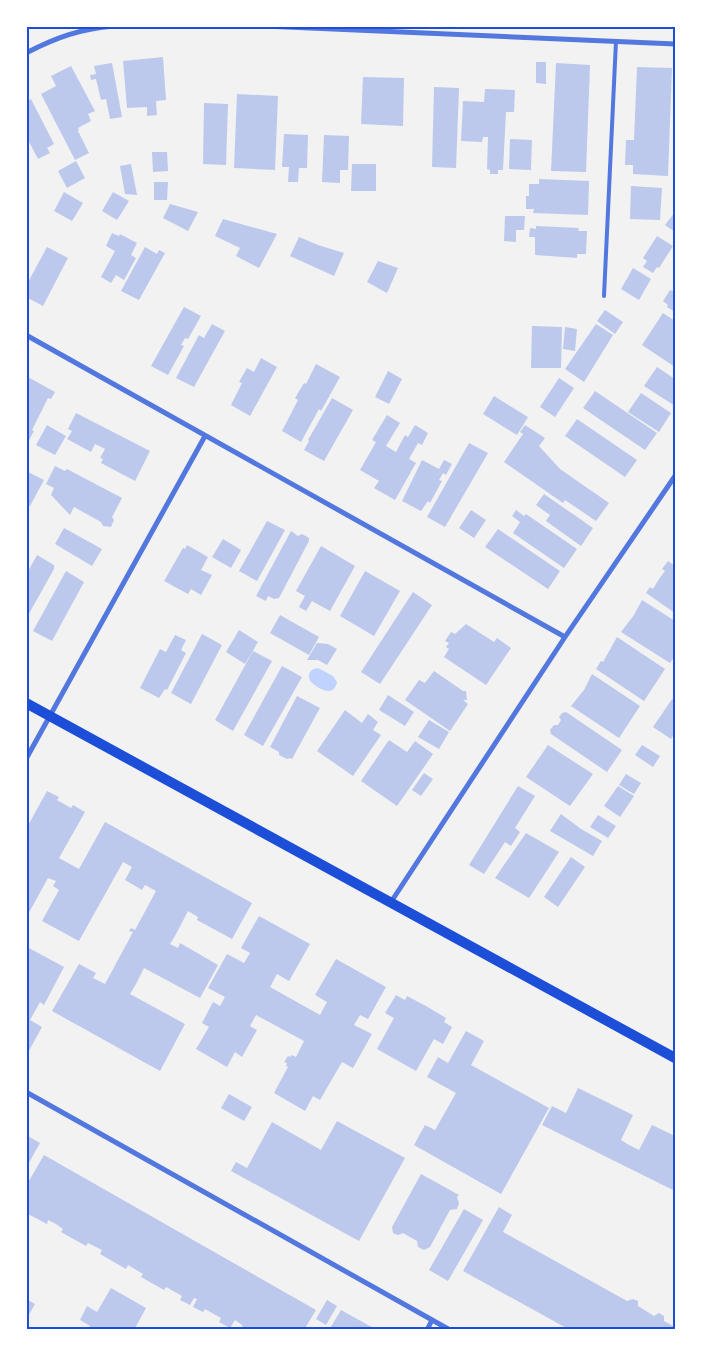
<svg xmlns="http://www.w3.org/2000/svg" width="701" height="1356" font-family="Signika,sans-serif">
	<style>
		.water { fill: #bfd3fe }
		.building { fill: #bdc9ec }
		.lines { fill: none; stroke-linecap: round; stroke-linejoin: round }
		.service { stroke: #5277de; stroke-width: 4 }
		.minor { stroke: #5277de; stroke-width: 5 }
		.secondary { stroke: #1d4ed8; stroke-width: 10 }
		.neatline { fill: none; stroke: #1d4ed8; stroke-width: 2 }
	</style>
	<rect width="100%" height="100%" fill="#f2f2f2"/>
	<path class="water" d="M318,668l15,8 4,6c-3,16 -19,7 -27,-1 -3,-7 0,-12 8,-13z"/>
	<path class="building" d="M163,57l3,43 -10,1 1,14 -10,1v-9l-20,1 -4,-47z
		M536,62h10v22l-10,-1z
		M112,63l10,54 -12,2 -4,-20 -5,1 -5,-21 -5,1 -1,-5 6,-1 -2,-8z
		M556,63l34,2 -4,107 -35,-1z
		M71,66l24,45 -7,3 3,7 -13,7 1,2 -1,1 11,22 -14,7 -34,-66 15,-8 -5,-10z
		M637,67l35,1 -4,108 -35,-2v-9h-8l1,-25h8z
		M363,77l41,1 -1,48 -42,-2z
		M434,87l25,1 -3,80 -24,-1z
		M485,89l30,1 -1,22h-8l-3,58h-5v4h-8v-4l-3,-1 1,-32h-5l-1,5 -21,-1 2,-40 21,1z
		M237,94l41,2 -3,74 -41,-2z
		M31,99l23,45 -7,4 3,5 -12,6 -12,-23v-34z
		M204,103l24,1 -2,61 -23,-1z
		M284,134l24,1 -1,33h-8l-1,14h-10l1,-15h-7z
		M324,135l25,1 -1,34h-8v13l-18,-1z
		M510,139l22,1 -1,30 -22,-1z
		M152,152h15l1,19 -15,1z
		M76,161l9,17 -18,10 -9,-17z
		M131,164l6,31 -12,-1 -5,-28z
		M352,164h24v27h-25z
		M539,179l50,2 -1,34 -55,-2 1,-4h-8v-13h3v-12h10z
		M154,182h14l-1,18h-13z
		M631,186l31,2 -2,32 -30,-1z
		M64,192l19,11 -11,18 -18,-10z
		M113,192l16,9 -12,19 -15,-9z
		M170,204l28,8 -10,19 -25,-13z
		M675,212v20l-10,-7z
		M505,216h20l-1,14h-8v12l-12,-1z
		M223,219l54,15 -18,34 -23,-12 4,-8 -25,-12z
		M536,226l43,2 -1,3h9l-1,23h-9v4l-42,-3v-18h-6l1,-9 6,1z
		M112,233l7,3 1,-2 17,9 -6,12 5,3 -12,22 -8,-5 -5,8 -10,-6 14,-26 -9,-5z
		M657,236l16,10 -14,22 -2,-1 -4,6 -10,-6 4,-6 -4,-3z
		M299,237l19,8 26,8 -10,23 -44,-20z
		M47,247l21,11 -25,48 -17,-9v-11z
		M145,247l12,7 2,-4 6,3 -26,47 -18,-9z
		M378,261l20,7 -11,25 -20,-11z
		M633,268l18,11 -12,21 -18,-11z
		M670,290l5,2v20l-8,-5 1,-2 -5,-4z
		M184,307l17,9 -13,23 -3,-1 -4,7 3,1 -16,29 -17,-9z
		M605,310l18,12 -8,12 -18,-13z
		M663,313l12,8v46l-33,-22z
		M212,324l13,7 -31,56 -18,-9 23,-43 5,3z
		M596,324l17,11 -29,47 -19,-13z
		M532,326l30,1 -1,41h-30z
		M565,327l12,2 -2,22 -12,-2z
		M261,358l16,9 -27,49 -19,-11 11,-22 -3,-1 8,-14 7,4z
		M316,364l24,13 -19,34 -2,-2 -18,33 -19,-11 16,-31 -3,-2 9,-15 2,1z
		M657,367l18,12v27l-31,-20z
		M388,371l14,8 -13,25 -14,-7z
		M26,376l29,16 -4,7 -3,-1 -16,32 2,1 -8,15z
		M559,378l15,10 -19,29 -15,-10z
		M595,391l62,42 -12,17 -62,-42z
		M641,393l30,20 -12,19 -31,-20z
		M494,396l34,21 -11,18 -34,-21z
		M332,398l21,12 -29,51 -20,-11 5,-9 -1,-1z
		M76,413l74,38 -15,30 -34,-18 2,-4 -3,-1 5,-9 -10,-5 -4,8 -24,-13 5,-8 -4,-2z
		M387,415l13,8 -14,23 10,6 9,-17 3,2 7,-12 13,8 -6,12 -4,-2 -9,16 7,4 -21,37 -21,-12 5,-7 -19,-11 16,-28 -4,-2z
		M577,419l60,41 -12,17 -60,-41z
		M47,425l19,11 -11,19 -19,-10z
		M525,425l20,13 -6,8 21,23 49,34 -13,18 -31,-21 -2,3 -59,-41 19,-28 -3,-2z
		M469,443l19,10 -43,74 -18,-10z
		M422,460l17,9 5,-9 8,4 -6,11 -3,-2 -4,7 3,1 -12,22 -2,-2 -7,10 -19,-10z
		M55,466l10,5 2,-2 55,29 -10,19 2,3 -3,7 -8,-1 -2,-4 -27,-15 -4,8 -19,-20 3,-7 -8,-4z
		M26,471l18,9 -14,26 -4,-2z
		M544,494l49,34 -12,18 -35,-25 4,-6 -14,-10z
		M471,510l15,10 -12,18 -15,-10z
		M516,510l8,6 2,-2 51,35 -13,19 -51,-35 7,-11 -8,-6z
		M267,521l18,9 -28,51 -18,-10z
		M64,528l38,21 -10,17 -37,-22z
		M498,529l62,42 -12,18 -63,-42z
		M291,531l7,5 4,-2 7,4v3l-30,57 -5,1 -6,-3 -2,5 -10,-5z
		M223,539l18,11 -10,18 -19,-11z
		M187,545l21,12 -7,13 11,5 -11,20 -10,-6 -3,5 -24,-13 19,-33 2,1z
		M321,546l34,20 -25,45 -18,-10 -6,10 -7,-4 6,-11 -9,-5z
		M37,555l17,10v4l-28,50v-44z
		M668,561l7,5v47l-29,-20 4,-6 3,2 6,-10 6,-8 -3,-2z
		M66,571l18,11 -32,59 -19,-10z
		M365,571l35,20 -26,45 -34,-20z
		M413,592l19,13 -52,79 -19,-12z
		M642,600l33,21v35l-5,7 -49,-31 13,-17z
		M280,615l39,22 -10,18 -39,-22z
		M466,624l28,18 3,-4 14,10 -25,37 -42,-28 5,-8 -3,-2 3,-4 -4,-2 6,-9 4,2z
		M239,630l19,12 -13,22 -19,-12z
		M202,634l20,11 -31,59 -20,-11z
		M175,635l11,5 -5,10 5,3 -19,37 -2,-1 -6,9 -19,-10 20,-39 6,3z
		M617,637l48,32 -21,32 -48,-32 5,-8 2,1z
		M317,643l11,1 9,5 -10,16 -9,-5h-11z
		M253,651l19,10 -39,70 -18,-11z
		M282,666l20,11 -39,69 -19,-11z
		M434,671l29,20h3l1,9h-4l5,4 -18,27 -45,-31 14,-20 6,3z
		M592,674l48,32 -21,32 -48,-32 13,-16z
		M388,695l26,17 -9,14 -26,-16z
		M297,696l23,12 -28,51 -2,-1 -3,1 -8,-4v-3l-9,-5z
		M672,699l3,2v32l-4,6 -18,-12z
		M345,710l17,13 6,-9 10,8 -5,8 8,5 -28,41 -36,-25z
		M566,712l56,38 -15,22 -56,-38 -1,-4 4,-5h4l3,-5 -2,-3 3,-4z
		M429,720l20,12 -10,17 -21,-12z
		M389,740l18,12 8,-11 18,13 -36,52 -36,-25z
		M548,745l45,29 -23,32 -44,-29z
		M642,745l18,11 -7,11 -18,-12z
		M424,773l9,6 -12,17 -9,-6z
		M626,774l15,9 -7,11 -15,-9z
		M518,786l17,10 -20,32 5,4 -9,14 -6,-4 -21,32 -15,-9z
		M618,786l16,10 -14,21 -16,-11z
		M47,791l12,6 -2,3 14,8 2,-3 12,7 -26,46 20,11 26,-47 147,81 -20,36 -35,-19 1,-3 -10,-6 -13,25 -5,8 8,4 2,-5 38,22 -18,33 -56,-30 -8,16 -6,10 55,30 -25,47 -108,-60 27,-47 17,9 -3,5 12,6 28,-52 -4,-1 2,-3 4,2 21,-39 -11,-6 -3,5 -17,-10 7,-13 -9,-5 -44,79 -37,-20 17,-31 -6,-4 3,-5 -8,-3 -22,40v-89z
		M561,814l20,15 21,12 -9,15 -43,-25z
		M598,815l18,11 -8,12 -18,-11z
		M526,833l33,19 -30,46 -34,-20z
		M571,857l14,10 -27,40 -14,-10z
		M259,916l51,28 -21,37 -12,-7 -7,13 50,28 7,-13 -12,-7 21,-36 50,28 -18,32 -8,-4 -6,10 18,9 -19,34 -11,-6 -22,38 -7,-4 -8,15 -31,-18 14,-26 -2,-1 1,-3 -3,-1 4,-6 2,1 2,-2 4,2 8,-16 -48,-26 -6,11 7,4 -15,27 -7,-5 -8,15 -31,-18 13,-22 -7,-4 11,-21 7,4 5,-9 -17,-9 19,-34 17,9 6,-10 -9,-5z
		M29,948l35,19 -20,38 -4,-3 -10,18 12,7 -16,29v-102z
		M396,995l9,5 2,-4 19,10 20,12 -2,4 8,5 -9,17 -9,-5 -18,32 -39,-22 17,-31 -9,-5z
		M466,1031l18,10 -13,24 78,43 -48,86 -87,-49 11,-20 10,5 21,-37 -29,-16 11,-20 10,6z
		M578,1088l55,27 -12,25 8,5 10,5 13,-25 23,11v55l-133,-66 10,-19 14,7z
		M229,1094l23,13 -8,14 -23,-13z
		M337,1121l68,37 -46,83 -128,-70 5,-9 11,6 25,-46 49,28z
		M26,1135l14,8 -14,25z
		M44,1155l272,155 -12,20h-60l-2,-5 -7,-5 -5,8 -11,-6 2,-4 -16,-9 -2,3 -10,-5 4,-8 -3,-1 -4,7 -10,-5 2,-4 -16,-9 -2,3 -23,-13 2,-3 -15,-9 -2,4 -26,-15 2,-4 -14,-7 -2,3 -25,-14 2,-3 -7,-5 -8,-4 -1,4 -21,-11v-27z
		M421,1174l38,21 -2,2 2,6 -2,6 -7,1 -20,37 -6,3 -6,-3 -1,-6 -14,-8 -5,2 -5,-2 -1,-6z
		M499,1207l13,8 -9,17 124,69 6,-2 5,2v5l16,10 5,-3 5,3v5l11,6v3h-105l-107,-59z
		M464,1209l19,11 -35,61 -19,-11z
		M111,1288l35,20 -12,22h-46l2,-4 -10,-6 7,-14 10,6z
		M26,1299l9,5 -9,16z
		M327,1300l10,6 -11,19 -10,-6z
		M341,1310l36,20h-48z"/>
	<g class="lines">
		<path class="service" d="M604,296l12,-255"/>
		<path class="minor" d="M264,26l411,18
			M26,53c31,-16 54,-24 88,-27
			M26,335l539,302
			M26,759l179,-323
			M391,902l174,-265 110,-161
			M26,1092l424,238
			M427,1330l5,-10"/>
		<path class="secondary" d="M26,703l649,355"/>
	</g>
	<rect width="701" height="1356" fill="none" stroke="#ffffff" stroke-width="55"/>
	<rect x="28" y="28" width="646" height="1300" class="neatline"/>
</svg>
